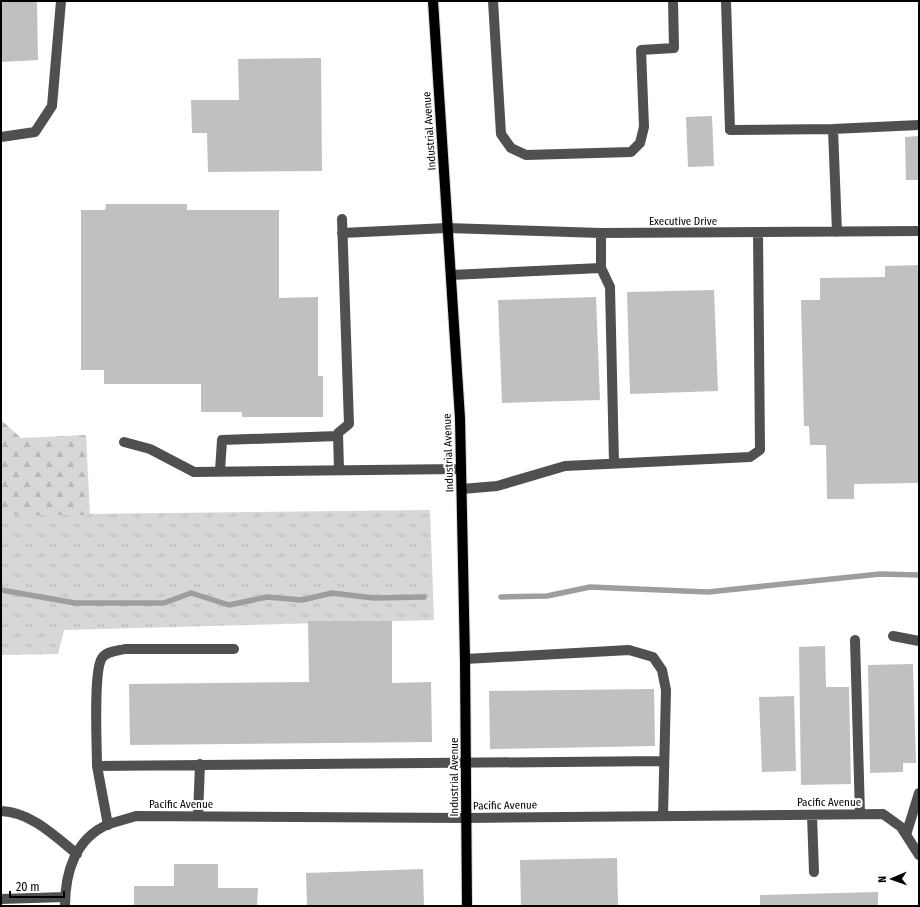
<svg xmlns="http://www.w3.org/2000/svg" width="920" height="907" font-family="'Fira Sans Condensed',sans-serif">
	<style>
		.grass { fill: url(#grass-tufts) }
		.forest { fill: url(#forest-firs) }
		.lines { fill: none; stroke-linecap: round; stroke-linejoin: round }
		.stream { stroke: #9e9e9e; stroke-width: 5.5 }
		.building { fill: #c0c0c0 }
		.major-casing { stroke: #dbdbdb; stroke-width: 12 }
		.minor { stroke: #505050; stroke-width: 10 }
		.major { stroke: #000; stroke-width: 10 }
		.labels { text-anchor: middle; stroke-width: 4; stroke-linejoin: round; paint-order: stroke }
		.street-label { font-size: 11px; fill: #000; stroke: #fff }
	</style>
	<defs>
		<pattern id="grass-tufts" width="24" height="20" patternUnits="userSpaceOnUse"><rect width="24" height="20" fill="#d7d7d7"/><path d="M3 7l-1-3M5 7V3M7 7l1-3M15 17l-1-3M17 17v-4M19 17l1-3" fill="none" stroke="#b7b7b7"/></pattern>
		<pattern id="forest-firs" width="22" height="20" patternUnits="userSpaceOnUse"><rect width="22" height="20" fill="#d7d7d7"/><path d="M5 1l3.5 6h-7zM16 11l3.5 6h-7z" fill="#b7b7b7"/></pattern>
	</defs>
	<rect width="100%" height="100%" fill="#fff"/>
	<path class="grass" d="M430,510l4,110 -370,10 -6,24 -57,1v-140z"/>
	<path class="forest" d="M1,420l20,18 65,-3 4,80h-89z"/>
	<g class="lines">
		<path class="stream" d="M1,590l74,13h89l27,-10 38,12 38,-8 35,3 30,-7 42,5 50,-1
			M501,597l46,-1 43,-9 118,5 172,-18 39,1"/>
	</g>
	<path class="building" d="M1,1h36l1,59 -37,2z
		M321,58l1,113 -114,1 -1,-39h-15l-1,-33h48l-1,-41z
		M712,116l2,50 -26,1 -2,-50z
		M919,136v44h-13l-1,-43z
		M106,204h81v6h92v88l39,-1v79h5v41h-81v-5h-41v-28h-97v-14h-23v-160h24z
		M919,265v218l-65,1v15h-27l-1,-54h-16l-1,-19h-5l-3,-126h19v-22l65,-1v-11z
		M714,290l4,101 -88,3 -3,-102z
		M596,297l4,103 -98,3 -4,-103z
		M308,621h84v62l39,-1 1,60 -302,3 -1,-61 180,-2z
		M825,646l1,41h23l2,97 -50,1 -2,-138z
		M913,664l3,99h-13v9l-33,1 -2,-108z
		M654,689l1,57 -165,3 -1,-58z
		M794,696l2,75 -34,1 -3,-75z
		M617,858l1,48h-97l-1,-46z
		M174,864h44v24h40l-1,18h-123v-20h40z
		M423,869l1,37h-117l-1,-33z
		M878,892v14h-118v-11z"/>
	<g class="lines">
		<g class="major-casing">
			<path id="major" d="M433,1l27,417 5,241 2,247"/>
		</g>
		<path class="minor" d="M493,1l8,133 10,14 15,7 105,-3 9,-9 4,-16 -3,-77 33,-2 -1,-47
			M726,1l4,129 103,-1 86,-4
			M833,129l4,103
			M1,137l34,-5 17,-26 9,-105
			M342,233l105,-5 154,5 318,-2
			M601,268l9,19 4,176
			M451,275l150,-7v-35
			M124,442l26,7 44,23 267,-3
			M339,470l-1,-37 11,-9 -7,-205
			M220,471l2,-31 116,-4
			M462,489l35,-3 68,-20 185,-9 10,-7 -2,-218
			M893,636l26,5
			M855,640l5,174
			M465,659l164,-9 24,7 9,13 4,20 -3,126
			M97,766c0,-20 -4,-95 5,-108 5,-7 15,-7 23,-9h109
			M1,811c30,1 54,25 76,43
			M812,815l2,57
			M198,816l2,-52
			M108,825l-11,-59 567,-5
			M906,835l13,-42
			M1,899l64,-2
			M65,906c0,-33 10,-68 44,-82 9,-3 18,-5 27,-8l330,2 417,-4 18,13 18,28"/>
		<use href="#major" class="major"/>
	</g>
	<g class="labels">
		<g class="street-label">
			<text transform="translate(429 131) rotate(-94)" y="4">Industrial Avenue</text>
			<text x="683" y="225">Executive Drive</text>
			<text transform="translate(448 453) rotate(-92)" y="4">Industrial Avenue</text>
			<text transform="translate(454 777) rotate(-90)" y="4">Industrial Avenue</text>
			<text x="829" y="806">Pacific Avenue</text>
			<text x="181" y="808">Pacific Avenue</text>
			<text transform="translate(505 805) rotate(-1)" y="4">Pacific Avenue</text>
		</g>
	</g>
	<rect width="920" height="907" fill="none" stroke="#000000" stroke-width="4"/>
	<g transform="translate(892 879) rotate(268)" stroke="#ffffff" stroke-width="3" paint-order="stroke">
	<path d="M0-3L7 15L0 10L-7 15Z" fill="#000000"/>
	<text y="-6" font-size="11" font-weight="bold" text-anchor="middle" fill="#000000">N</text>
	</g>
	<path d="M10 891v6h54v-6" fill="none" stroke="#000000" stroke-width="2"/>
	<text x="16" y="891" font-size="12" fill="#000000" stroke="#ffffff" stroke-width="3" paint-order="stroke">20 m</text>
</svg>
